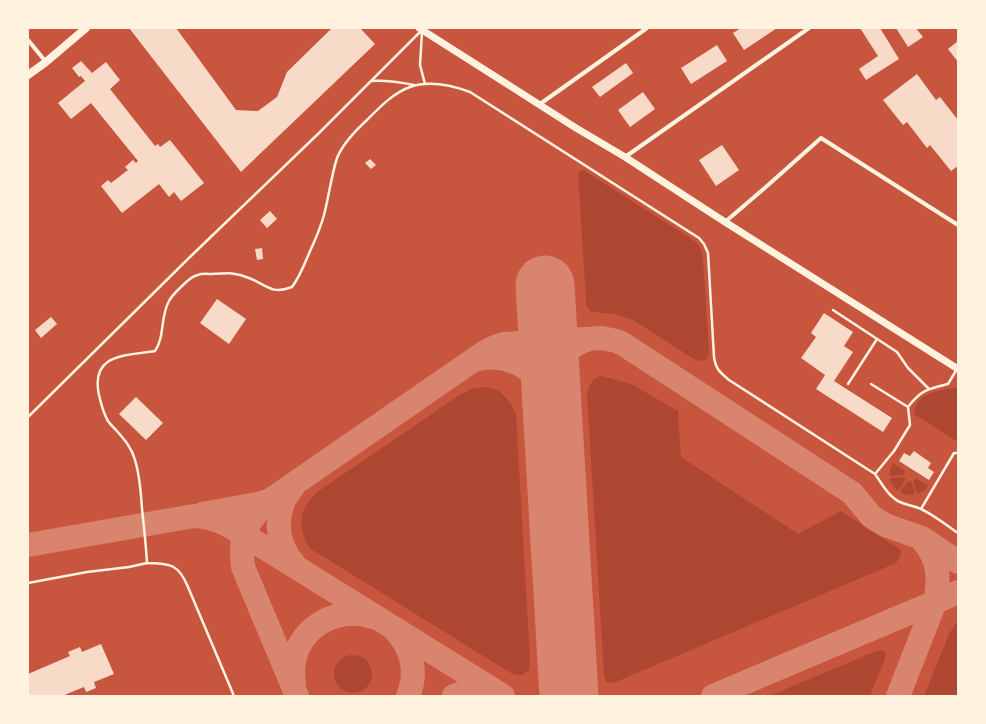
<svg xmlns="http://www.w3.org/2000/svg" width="986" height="724" font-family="'PT Sans Narrow',sans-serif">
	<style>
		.green { fill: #ae4732 }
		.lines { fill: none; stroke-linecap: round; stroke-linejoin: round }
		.taxiway { stroke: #d8846e; stroke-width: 24 }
		.runway { stroke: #d8846e; stroke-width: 59 }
		.building { fill: #f7dbc8 }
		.service { stroke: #fff3e0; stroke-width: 2.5 }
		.minor { stroke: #fff3e0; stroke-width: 4 }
		.secondary { stroke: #fff3e0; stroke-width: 7 }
		.primary { stroke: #fff3e0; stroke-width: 8 }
	</style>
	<rect width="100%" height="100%" fill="#c8553d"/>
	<path class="green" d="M583,170l109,69c8,6 10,12 11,21l6,90 -1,6 -3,4 -6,1 -5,-2 -61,-39 -18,-6 -22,-2 -3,-1 -4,-6v-4l-8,-126 1,-3z
		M601,376l30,8 47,27 3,46 117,77 43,-23 59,38 1,6 -5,8 -278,118 -7,2 -5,-1 -2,-8 -17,-279c2,-8 4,-18 14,-19z
		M485,387l13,3 11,11 7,13 14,246 -1,10c-7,6 -11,7 -20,2l-188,-117c-4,-2 -8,-4 -11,-7 -3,-4 -6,-10 -7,-15 -4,-19 0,-26 13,-40l142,-97 13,-7z
		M958,387v55l-39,-25 -3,-1 -2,-5c1,-3 2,-6 4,-9 8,-11 27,-12 40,-15z
		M893,463l12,8 -1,4 -14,1v-6z
		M905,477l1,2 -8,12 -6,-7 -2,-6z
		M916,478l12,8 -4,5 -7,3 -4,-13z
		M908,481h3l4,13 -9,1 -6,-3z
		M958,621v75h-34l25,-62 7,-11z
		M882,650l4,3 -1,6 -15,37h-101l105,-44z
		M334 674a19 19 0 1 1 38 0a19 19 0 1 1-38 0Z"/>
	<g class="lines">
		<path class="taxiway" d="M478,359c24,-5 50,4 63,25 4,6 7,13 11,20
			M551,385c6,-23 12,-38 38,-46
			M294,486c-21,23 -20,56 1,79
			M202,514l60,-11 9,-3
			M28,545l166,-29c21,1 33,8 50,19l259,161
			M395,630c17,18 23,43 13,66
			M294,683c-8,-46 35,-80 79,-66
			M297,696l-54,-129c-4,-31 4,-49 29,-68l213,-147 10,-5 9,-3 97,-6 16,3 6,3 229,149 20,24 13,8 37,13 36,24
			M454,696c15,-6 27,-9 42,-3
			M713,696c58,-24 116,-49 175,-74 23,-10 47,-19 70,-30
			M898,696l37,-94c5,-24 4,-43 -13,-62"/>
		<path class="runway" d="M545,285l24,411"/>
	</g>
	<path class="building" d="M129,28h47l60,82 22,1 19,-14 10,-25 45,-44h28l15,16 -134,128z
		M741,28h36l-33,22 -11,-17z
		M860,28h20l19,31 -33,21 -7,-11 19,-13z
		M896,28h20l7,9 -15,10z
		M958,41v21l-10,-13z
		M717,45l10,16 -36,23 -10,-16z
		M81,61l11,12 14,-11 14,18 -10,9 45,57 3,-2 2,3 10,-7 34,43 -23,18 -7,-9 -5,5 -10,-13 -37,29 -21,-27 7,-6 3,3 17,-13 -3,-3 8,-7 3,3 2,-2 -47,-58 -20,16 -13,-16 27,-22 -4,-5 -2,1 -7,-9z
		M626,63l7,10 -33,24 -8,-10z
		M917,74l19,26 4,-3 18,23v46l-7,5 -21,-26 -3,3 -20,-26 -4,3 -20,-25z
		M643,92l12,17 -25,18 -12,-17z
		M722,145l17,25 -23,16 -17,-26z
		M370,159l6,6 -5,4 -6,-6z
		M270,211l7,8 -10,9 -7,-8z
		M262,248l1,11 -6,1 -2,-11z
		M217,299l29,20 -17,25 -29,-21z
		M824,313l29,19 -9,14 9,6 -19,29 58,37 -9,14 -67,-43 9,-14 -24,-17 15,-21 -5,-4z
		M51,317l6,7 -16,14 -6,-8z
		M136,397l27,26 -17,17 -27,-26z
		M914,451l17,12 -3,5 6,4 -5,8 -30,-19 5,-8 6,3z
		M101,644l13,30 -20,8 2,6 -10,4 -2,-5 -22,9h-34v-22l42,-18 -2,-4 12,-5 2,5z"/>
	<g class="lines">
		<path class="service" d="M422,32l-2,33 5,19
			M371,81c15,-1 28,1 43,4
			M833,310l64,42 11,16 21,21
			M848,384l29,-45
			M871,384l37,23
			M28,417l164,-162 127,-122 103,-103
			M875,474l19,-23 16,-26 -2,-18c13,-17 20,-18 40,-23l9,-15
			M921,509l33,-56h4
			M28,583l59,-11 42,-5 18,-4
			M234,696l-46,-109c-9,-22 -17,-24 -41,-24 -1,-18 -3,-36 -5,-54 -1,-16 -2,-33 -7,-49 -3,-12 -11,-21 -19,-30 -3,-3 -6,-6 -8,-9 -5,-8 -7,-18 -9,-26 -9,-42 27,-39 56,-44 10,-14 5,-34 14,-50 3,-6 9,-11 14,-16 4,-4 9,-9 15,-10 4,-2 10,-1 15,-1 14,-1 22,-2 36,4 18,7 22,17 43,9 9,-12 13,-25 19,-38 5,-11 10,-23 13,-34 5,-19 7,-38 13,-57 6,-15 18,-27 30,-38 12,-12 26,-27 43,-33 20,-7 41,-2 60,5l229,146 5,6 4,9 6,104c2,13 6,15 15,23l146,94c6,8 11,19 20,25 7,6 17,6 26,10 13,6 25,16 37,24"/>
		<path class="minor" d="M28,40l18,22
			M540,104l107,-76
			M625,157l184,-129
			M725,222l42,-36 54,-48 137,87"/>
		<path class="secondary" d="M419,28l157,100 49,29 100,65 233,147"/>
		<path class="primary" d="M28,75l18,-13 40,-34"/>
	</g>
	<rect width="986" height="724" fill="none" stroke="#fff3e0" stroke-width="58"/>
</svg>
